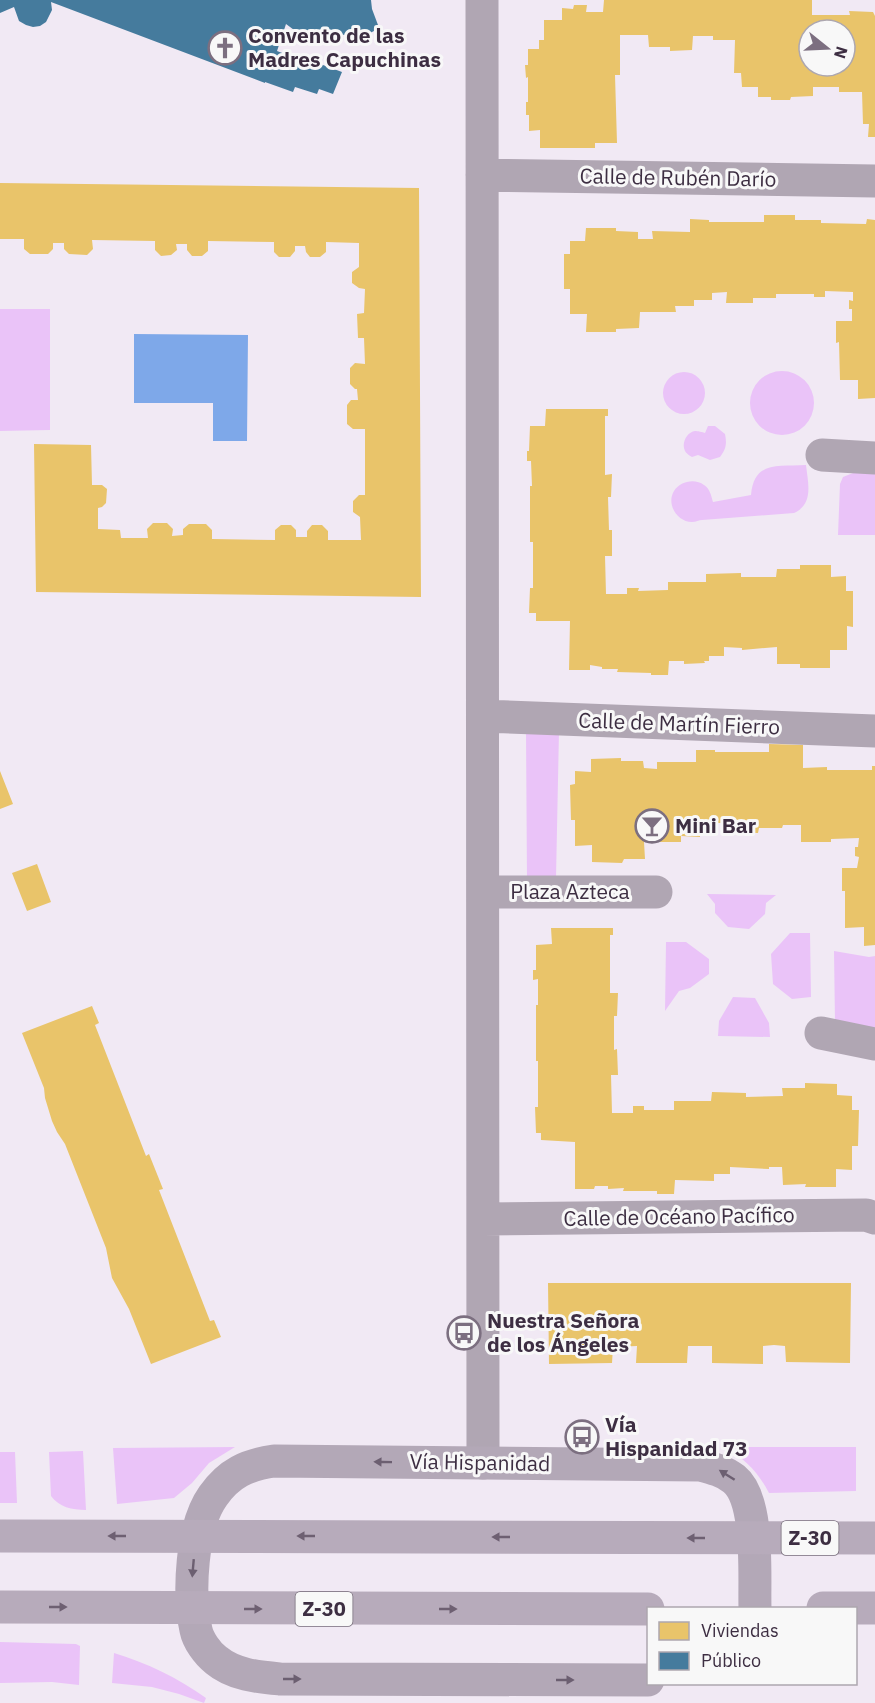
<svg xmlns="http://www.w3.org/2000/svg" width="875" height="1703" font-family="'IBM Plex Sans',sans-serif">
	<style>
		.green { fill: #eac3f8 }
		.water { fill: #7ea8e9 }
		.homes { fill: #e9c46a; fill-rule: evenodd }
		.public { fill: #457b9d }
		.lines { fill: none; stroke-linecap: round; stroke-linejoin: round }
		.minor { stroke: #b0a6b3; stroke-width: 33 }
		.major { stroke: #b3a8b7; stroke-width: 33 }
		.highway { stroke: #b7abbb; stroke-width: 33 }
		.oneway { fill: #6c5f71 }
		.oneway2 { fill: #6e6072 }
		.labels { text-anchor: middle; stroke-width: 6; stroke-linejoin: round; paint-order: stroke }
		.shield { fill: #f8f8f8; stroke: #756b79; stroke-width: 1.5 }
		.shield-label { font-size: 20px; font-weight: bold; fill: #3d2e42 }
		.poi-label { font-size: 21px; font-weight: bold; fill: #3d2e42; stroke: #f8f8f8; text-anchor: start }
		.street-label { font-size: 21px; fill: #3d2e42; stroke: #f8f8f8 }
	</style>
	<rect width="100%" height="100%" fill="#f1e9f4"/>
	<path class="green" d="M0,309h50v121l-50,1z
		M750 403a32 32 0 1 1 64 0a32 32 0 1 1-64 0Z
		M663 393a21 21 0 1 1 42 0a21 21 0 1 1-42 0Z
		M708,426h7l10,8c2,10 1,15 -5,23l-10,3 -12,-5 -6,2c-2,-1 -6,-4 -7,-6 -4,-8 2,-19 10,-20 2,0 8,1 10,2z
		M806,465c2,18 8,39 -12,48l-92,7c-3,0 -6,2 -10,2 -15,0 -26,-18 -18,-31 6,-10 21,-13 30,-6 6,4 7,10 9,17l38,-7c3,-35 27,-28 55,-30z
		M853,473h22v62h-37l2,-51 3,-7z
		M559,731l-3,147 -29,3 -1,-149z
		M707,894l69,1 -10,8 -1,11 -16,15 -21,-2 -13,-14v-9z
		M790,933h20l1,64 -19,2 -19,-15 -2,-30z
		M666,942h20l23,17v15l-19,14 -11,3 -14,20z
		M834,951l35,6 6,-1v81l-40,-15z
		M733,997l22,1 14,25 1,14 -52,-1 1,-15z
		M235,1447l-26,16 -17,20 -18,15 -57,6 -4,-56z
		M725,1447h131v44l-87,2c-11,-21 -24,-34 -44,-46z
		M83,1451l3,59c-14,0 -27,-3 -35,-14l-2,-44z
		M0,1452h15l2,51h-17z
		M0,1642l76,2 4,2 -1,39 -27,-3 -52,1z
		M114,1653c33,10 64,25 92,45l-2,5 -25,-9 -27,-7 -40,-4z"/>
	<path class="water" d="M134,334l114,1 -1,106h-34v-38h-79z"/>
	<path class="homes" d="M604,0h208v15h38l-1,-4 24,1 2,4v121h-7l1,-13h-6l-1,-32h-23v-5h-26v9l-22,1 -1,3h-19v-3h-13v-10h-16l-1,-14h-7l1,-33h-22v-4h-20l-1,14 -22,1v-4h-21l-1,-12h-28v40h-5l2,68h-22v5h-55v-18l-11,1v-16h-3v-13h2v-25l-2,1 -1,-13h3v-16h11v-9h5v-20h18v-12l11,1 1,-4h13l-1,7h17zM809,30h36v36h-36z
		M0,183l419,5 2,409 -385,-5 -2,-148 57,1 1,40h10l5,4 -1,14 -4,4 -4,1v21l22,1 1,8h27l-1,-9 6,-6h14l6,6 -1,7 11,-1v-6l6,-5h17l6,6v9l63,1v-10l6,-5h10l5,5v7h11v-6l5,-6h10l6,6v9h33l-1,-23 -7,-5v-11l6,-6h6v-66h-12l-6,-5v-19l4,-5h7l-1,-11h-2l-5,-5v-16l5,-5 10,1 -1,-26h-6l-1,-24 7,-1 1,-24 -6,-1 -7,-5v-11l7,-5v-24l-33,-1v10l-6,5h-10l-4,-5 -1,-6h-10v5l-5,6h-11l-5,-5v-10l-66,-1v10l-6,5h-10l-5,-6v-6h-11l1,6 -6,5 -10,1 -6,-6v-9l-63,-1 1,9 -6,6 -18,-1 -5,-5v-6h-11v6l-5,5h-18l-6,-5v-10h-24z
		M764,215h31v5h26v3l45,1 1,-5 8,1v178l-17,1v-19h-18l-1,-38 -3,1v-22h16v-12h-3v-9l4,1v-9l-28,-1v6h-11v-3h-38v4h-23v5h-27l1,-11 -15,1v7h-18v6h-19l1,6h-36l-1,16 -23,1v3h-30l1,-18h-17v-25h-6v-35h6v-13h15l1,-13h30v3l22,1v7h15l-1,-8 38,1v-13l19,1v2h55z
		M546,409h62v7h-3v59l7,-1 -1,23h-3l1,33h3v26h-7l1,38h21v-6h12l-1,3 30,-1v-8h38v-8l35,-1v4h35l1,-8h23v-4h31v12l15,-1v15h7v36l-6,-1v24h-17v18h-30v-4h-23v-17l-35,3v-2l-18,-1v9h-15v5h-5l1,2 -21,1v-3h-15l-1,14h-17v-2l-34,-1 1,-3h-16v-2l-12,-2v5h-21l1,-49h-34v-8h-7l1,-25h3v-46h-3v-56h2l-1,-25h-4v-10h2l1,-25h15z
		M769,744l34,1v23l24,-1v3h45v-4h3v179l-11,1v-19l-19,1v-37h-3v-23h15l2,-11 -4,-1v-9h3l1,-9 -28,1v3h-30v-17h-18l-1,3h-23l-1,5h-26v-10h-14l-1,7h-17v7l-19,-1v6h-37l1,17h-21l-2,4 -30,-1v-17l-17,1v-26h-4l-1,-35 5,-1v-13l16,1v-13l30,-1v3h22l1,7 13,1v-7h39v-12h19v2h54z
		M0,771l13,33 -13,5z
		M37,864l14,38 -24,9 -15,-38z
		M551,928h62v7h-3v58h8l-1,23h-3v34l3,-1 1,26h-7l1,38h21v-7h11v4h30v-9h37l1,-9 34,1v4l37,-1 -1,-8h23v-5l32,1v11l15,1v14h7l-1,36h-6v24l-16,-1v18h-31l1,-3 -23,1 -1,-18h-13v2l-39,-2v7h-16v7l-39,-1 -1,14h-17v-3h-34l1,-3 -16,1v-3h-13l-1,3h-19v-47l-34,-2v-7h-5l-1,-26h3v-46h-2v-56h2v-26l-5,1v-10h3v-25l16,-1z
		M92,1006l7,17 -4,2 51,131 3,-2 14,35 -4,1 51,131 4,-1 7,17 -70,27 -22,-55 -17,-31 -6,-30 -41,-104 -8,-12 -5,-11 -7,-23 -1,-10 -22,-55z
		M548,1283h303l-1,80 -64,-1 -1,-16 -11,-1 -11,1v18l-51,-1v-17h-24l-1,17h-51l1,-17 -24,1 -1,16 -63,1z"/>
	<path class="public" d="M0,0h371l1,9 6,16h-1l-1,5 -6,3 -7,-3 -13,5 -31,-1 -1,9 -5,1 -27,-20 -9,27 26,10 1,-3 38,14 -9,22 -14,-5 -2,5 -22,-7 -2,5 -28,-10v1l-214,-81 1,8 -6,12 -6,4 -7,1 -7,-2 -7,-4 -5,-14 -14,6z"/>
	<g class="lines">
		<path class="minor" d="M482,0l1,1463
			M482,175l393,6
			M822,455l53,3
			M483,716l392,15
			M483,892h173
			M821,1033l54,11
			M483,1219l383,-4 9,3"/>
		<path class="major" d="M648,1680l-368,-1c-22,-2 -46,-4 -64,-19 -9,-7 -18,-20 -20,-30 -8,-36 -5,-103 17,-134 16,-23 34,-31 61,-35l426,4c12,3 24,6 34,14 26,21 20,98 21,129"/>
		<path class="highway" d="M0,1536l875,2
			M0,1607l648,2
			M823,1608h52"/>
	</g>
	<defs><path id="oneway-solid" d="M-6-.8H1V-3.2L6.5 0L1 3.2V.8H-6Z" transform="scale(1.5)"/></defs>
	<g class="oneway">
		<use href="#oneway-solid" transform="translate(383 1462) rotate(-179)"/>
		<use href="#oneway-solid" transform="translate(727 1475) rotate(-148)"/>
		<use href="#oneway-solid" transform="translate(193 1568) rotate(95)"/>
		<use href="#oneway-solid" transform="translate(292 1679)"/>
		<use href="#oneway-solid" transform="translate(565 1680)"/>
	</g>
	<g class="oneway2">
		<use href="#oneway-solid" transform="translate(117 1536) rotate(-180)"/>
		<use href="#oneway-solid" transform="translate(306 1536) rotate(-180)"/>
		<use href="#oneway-solid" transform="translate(501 1537) rotate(-180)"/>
		<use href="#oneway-solid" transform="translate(696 1538) rotate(-180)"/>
		<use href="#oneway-solid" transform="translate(58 1607)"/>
		<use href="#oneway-solid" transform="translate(253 1609)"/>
		<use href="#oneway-solid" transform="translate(448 1609)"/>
	</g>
	<defs>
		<g id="church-ring" transform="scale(1.725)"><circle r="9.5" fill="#f8f8f8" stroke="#7c6f80" stroke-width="1.5"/><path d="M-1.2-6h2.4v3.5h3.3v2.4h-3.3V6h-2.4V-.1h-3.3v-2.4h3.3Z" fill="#7c6f80"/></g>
		<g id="bar-ring" transform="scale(1.725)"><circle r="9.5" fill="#f8f8f8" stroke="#7c6f80" stroke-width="1.5"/><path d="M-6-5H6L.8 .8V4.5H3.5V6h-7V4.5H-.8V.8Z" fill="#7c6f80"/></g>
		<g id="bus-ring" transform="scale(1.725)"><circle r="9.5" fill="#f8f8f8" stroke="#7c6f80" stroke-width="1.5"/><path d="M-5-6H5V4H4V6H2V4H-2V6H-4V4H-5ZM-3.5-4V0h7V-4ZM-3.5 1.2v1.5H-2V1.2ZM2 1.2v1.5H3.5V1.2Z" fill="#7c6f80"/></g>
	</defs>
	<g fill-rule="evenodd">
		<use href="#church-ring" x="225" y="48"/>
		<use href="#bar-ring" x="652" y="826"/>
		<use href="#bus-ring" x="464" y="1333"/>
		<use href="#bus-ring" x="582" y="1437"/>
	</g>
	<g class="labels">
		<g class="shield">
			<rect x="781.5" y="1521" width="57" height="34" rx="4.5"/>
			<rect x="295.5" y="1592" width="57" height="34" rx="4.5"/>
		</g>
		<g class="shield-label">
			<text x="810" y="1545">Z-30</text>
			<text x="324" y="1616">Z-30</text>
		</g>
		<g class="poi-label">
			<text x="248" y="43">Convento de las<tspan x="248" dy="24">Madres Capuchinas</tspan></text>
			<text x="675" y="833">Mini Bar</text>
			<text x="487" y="1328">Nuestra Señora<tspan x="487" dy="24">de los Ángeles</tspan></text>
			<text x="605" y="1432">Vía<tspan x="605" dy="24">Hispanidad 73</tspan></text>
		</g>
		<g class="street-label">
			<text transform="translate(678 178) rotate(1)" y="7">Calle de Rubén Darío</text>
			<text transform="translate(679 724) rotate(2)" y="7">Calle de Martín Fierro</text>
			<text x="570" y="899">Plaza Azteca</text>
			<text transform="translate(679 1217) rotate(-1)" y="7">Calle de Océano Pacífico</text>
			<text transform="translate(480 1463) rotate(1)" y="7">Vía Hispanidad</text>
		</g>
	</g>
	<rect x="647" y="1607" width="210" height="78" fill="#f8f8f8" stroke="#ada7af" stroke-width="1.5"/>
	<rect x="659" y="1622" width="30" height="18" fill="#e9c46a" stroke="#ada7af" stroke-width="1.5"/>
	<text x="701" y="1637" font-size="18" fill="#3d2e42">Viviendas</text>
	<rect x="659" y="1652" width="30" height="18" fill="#457b9d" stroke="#ada7af" stroke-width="1.5"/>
	<text x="701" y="1667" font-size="18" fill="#3d2e42">Público</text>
	<g transform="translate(827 48) rotate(108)"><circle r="28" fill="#f8f8f8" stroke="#ada7af" stroke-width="1.5"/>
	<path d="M0-4.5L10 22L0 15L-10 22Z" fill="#7c6f80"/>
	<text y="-9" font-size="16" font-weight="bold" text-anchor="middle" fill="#3d2e42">N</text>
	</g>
</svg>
